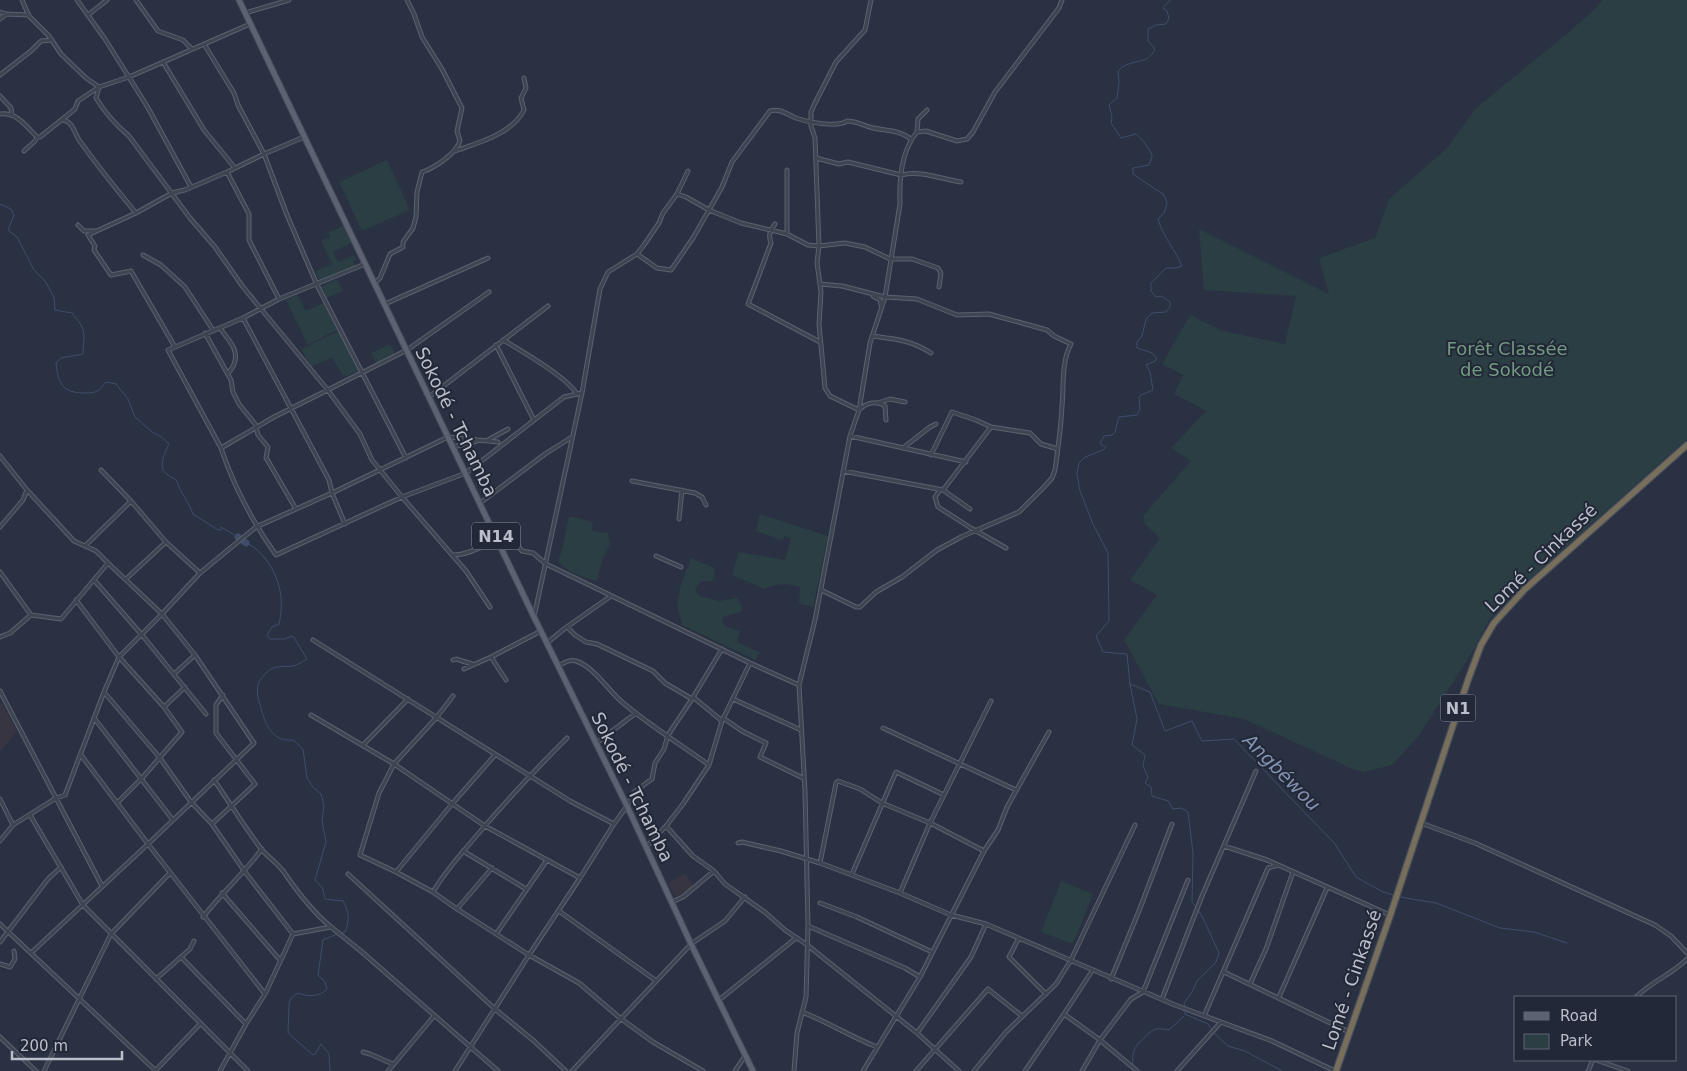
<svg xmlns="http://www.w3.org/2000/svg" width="1687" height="1071" font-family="'DejaVu Sans',sans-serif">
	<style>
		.medical { fill: #383543 }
		.green { fill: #2b3e43 }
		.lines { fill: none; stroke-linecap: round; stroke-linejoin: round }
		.stream { stroke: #404d6a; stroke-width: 1 }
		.river { stroke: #404d6a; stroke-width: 7 }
		.street-casing { stroke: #5c616f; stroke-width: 5 }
		.primary-casing { stroke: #474c5b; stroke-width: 7 }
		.highway-casing { stroke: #484e5c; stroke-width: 8 }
		.street { stroke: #3d4452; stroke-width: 3 }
		.primary { stroke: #5c6272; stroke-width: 5 }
		.highway { stroke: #776f5b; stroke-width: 5.5 }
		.labels { text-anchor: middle; stroke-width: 4; stroke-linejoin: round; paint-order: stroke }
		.shield { fill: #222837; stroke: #8d929f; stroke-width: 1 }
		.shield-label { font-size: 16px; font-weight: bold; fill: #bbbfcc }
		.park-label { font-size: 18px; fill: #739b81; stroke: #222837 }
		.street-label { font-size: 18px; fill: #bbbfcc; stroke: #222837 }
		.water-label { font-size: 19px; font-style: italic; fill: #8492b1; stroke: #222837 }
	</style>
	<rect width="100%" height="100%" fill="#293142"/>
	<path class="medical" d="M1,702l16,29 -17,21v-49z
		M685,873l9,13 -18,12 -8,-15z"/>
	<path class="green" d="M1602,0h85v439l-171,152 -27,29 -16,31 -55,86 -26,28 -28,7 -11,-3 -109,-50 -85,-15 -35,-64 33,-45 -27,-15 30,-42 -15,-14 -2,-8 48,-55 -20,-13 35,-37 -32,-17 9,-19 -21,-11 28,-49 33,16 62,13 11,-48 -92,-6 -5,-61 130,65 -10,-36 56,-20 14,-39 58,-51 30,-41 91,-74 29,-26z
		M387,160l23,50 -48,21 -23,-49z
		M343,226l8,17 -18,9 5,10 16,-7 2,5 -3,1 2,5 -36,15 -4,-10 17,-7 -11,-23 9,-4 -2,-4z
		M337,279l6,12 -17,7 -5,-11z
		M297,295l9,16 17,-8 14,27 -29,15 -22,-45z
		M339,331l20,40 -15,6 -12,-19 -21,9 -10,-18z
		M390,344l5,10 -19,9 -5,-10z
		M760,514l68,22 -12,57 -2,14 -15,-3 1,-17c-13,-4 -23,-4 -36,2l-32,-14 7,-23 46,8 6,-21 -7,-3 -1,4 -27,-9z
		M569,517h5l19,5 -1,6 1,3 15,2 2,11 -8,16 -5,21c-14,-4 -32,-9 -39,-21 6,-9 7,-31 11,-43z
		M691,558l23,10 1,8 -3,5h-11l-6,9 5,6 19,5 18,-3 5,8 -1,6 -18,5 -1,5 4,5 14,4 -3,11 22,10 -3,8 -74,-35 -5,-20 3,-17z
		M1061,881l32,13 -20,50 -32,-12z"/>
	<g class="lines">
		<path class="stream" d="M1170,0l-7,8 4,3 2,7 -3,6 -10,1 -8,4v12l7,8c-8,18 -24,8 -37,22l1,11 -2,16 -8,7 3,12 -1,6 10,15 15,-4c4,3 17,18 16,23 0,1 -3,7 -3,8l-16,3v6l31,21 3,8 -3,10 -6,6c5,18 17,30 24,47l-6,2h-10l-15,15v8l5,6 5,-1 9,6v5l-4,5 -14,1 -6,6 -4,17 -5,6v6l15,5 5,6 -2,2 -9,4 4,7 3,18 -12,5 -2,2 1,12 -3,6 -18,2 -4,15 -3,3 -8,1 -4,8 6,3 -3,3 -18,7 -6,6 -2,11 3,17 13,33 15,29 1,68 -13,15 7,16 24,2 3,30 20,8 15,39 27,-10 10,20 32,-2 101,105 21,33 27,15 11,3
			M0,204l11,5 3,6 -6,15 9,7 17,33 11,11 9,16 1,13 17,3c6,7 12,14 12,23 0,6 -1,11 -1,18l-22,4 -5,5c2,20 6,30 29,30 4,0 9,0 12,-2 3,-1 6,-6 9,-9l10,2 12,15 7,18 17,15 11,6 6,6c-4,8 -12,24 -2,30 3,3 7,4 10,7 3,12 12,21 16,33l25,16h3v-3l17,10
			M246,543c19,8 33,33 35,54 1,9 0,18 -2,27l-7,3 -5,8 3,4h14l9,-3 14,23c-4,3 -10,6 -14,7 -9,1 -19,-1 -26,6 -15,14 -9,24 -5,40 5,16 12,30 31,28l10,9 4,29 6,9 8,7 3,11 -2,16 4,21 -11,38 8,9 2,10 18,2c6,11 7,19 2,31l-4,1
			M1130,684l7,35 -5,26 13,10 -2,11 5,11 -3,6 6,4 1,9 16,5 5,8 8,-1 7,4 5,41 -1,49 4,5
			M1400,897l36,6 64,25 34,4 33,11
			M1185,1007l-1,-4 8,-11 5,-11 19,-19 3,-9 -17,-37 -4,-6
			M1185,1011v3l23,10 4,6
			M1214,1033l14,13 17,5 37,20
			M1133,1067c-1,-16 0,-18 11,-29 10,-9 10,-11 25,-8l15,-14
			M330,1071l-1,-17 -8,-10 -5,9 -3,2 -25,-22 1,-29 2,-6 7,-5c11,4 21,4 29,-4l-2,-7 -7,-7 5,-35 14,-6"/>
		<path class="river" d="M238,537l8,6"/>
		<g class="street-casing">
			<path id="street" d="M22,0l7,16 20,20 12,18 25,24 13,9
				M77,0l28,39 42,67 44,81
				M136,0l22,31 25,9 9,9
				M871,0l-6,30 -29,32 -21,41 -4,9v14l4,12 4,108 -2,17 4,29 -2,32 6,64 5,8 29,14c7,-7 17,-10 26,-4l1,14
				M0,12l6,2 23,1
				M245,13l44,-13
				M88,15l19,-15
				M0,19l5,-4
				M204,44l30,49 4,12 26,49 23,61 30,70 89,173
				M163,62l41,68 31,38
				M0,75l31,-24 10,-10 11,-1
				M99,87l-3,11c9,15 20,27 33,38l61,82 25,29 28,40 84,102 33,45 12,26 30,37 64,74 24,36
				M0,96l11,12 1,7
				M0,114c17,-2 26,12 37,23h3l35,-28 3,-8 21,-14 30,-10 121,-53
				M63,120c10,2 11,12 16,20 18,25 37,49 57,73
				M917,132l1,-13 9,-9
				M24,151l11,-10 2,-4
				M455,151c23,-8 57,-17 69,-41l-3,-12 5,-10 -2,-10
				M816,158l23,6 9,-2 53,13c19,-5 40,4 60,7
				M787,170v64
				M227,172l22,42v26l30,59
				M677,194l9,3 23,13 32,13 46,11 21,11 11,1 26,-3 20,4 25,12h22l26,9 3,5 -2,14
				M775,224c-5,7 -7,11 -4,19l-23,61 72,38
				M78,225l6,6h11
				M637,254l20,14 14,2 22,-32 16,-28 13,-23 10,-25 38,-51c10,-3 16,3 26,7 11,4 42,10 51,3 10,0 17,5 26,7 14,3 26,2 38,11
				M143,255l18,10 24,22 28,43
				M375,283l5,-5 10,-24 13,-7v-5l10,-14 3,-11 1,-25 5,-20c12,-4 34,-18 38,-31l-3,-10 5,-23 -20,-39 -20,-32 -8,-23 -7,-14
				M820,284l22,2 43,11 32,2 40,16 32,-1 58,16 7,6 17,8c-10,18 -7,42 -9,62 -1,22 -4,43 -7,64l-3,8 -8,9 -25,25 -56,24 -26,14 -35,27 -26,15 -16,15h-4l-35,-17
				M489,292l-82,58 -133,67 -53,31c13,39 31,73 55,107l126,-58 64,-24 98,-76 18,-4
				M873,296l7,4 1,5
				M385,304l103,-46
				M243,318l86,162 3,13 13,31
				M220,328c7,11 20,21 14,36 -1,4 -4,6 -6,10
				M205,333l26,47 2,12 6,12 16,20 3,11 10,12 -2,11 2,3 28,48
				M872,336c23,3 39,4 59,17
				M503,340c19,11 64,37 74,54
				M496,345l38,75
				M175,347l-44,-76 -20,4 -17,-25 1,-4 -7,-11 48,-22 36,-20 13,-3 42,-18 37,-18 40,-17
				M429,397l119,-91
				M878,403l12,-4 15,3
				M850,436l116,26
				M488,440l20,-11
				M453,447l24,-6
				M221,448l-53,-98 75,-32 36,-19 86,-35
				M903,448l27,-21 6,-3
				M931,455l21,-43 24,8 15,7 39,6 11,11 17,5
				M0,456l27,34 47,51 22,10 12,12
				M101,470l30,31 35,41 34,31
				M843,471l100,19 48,-63
				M632,481l63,12 7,4 4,8
				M940,490l-5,7 3,10 33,21 35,20
				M943,490l27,19
				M480,503l65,-49 27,-17
				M679,519l3,-29
				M0,527l23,-27 4,-10
				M86,545l45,-44
				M452,555c14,1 27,-8 39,-11 8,-2 17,-1 25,0l6,7 11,2 13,11 204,99 49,22
				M656,556l25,11
				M0,572l31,43
				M126,579l40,-37
				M94,580l48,55 64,79
				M534,617l48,-224 18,-104 8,-17 29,-18 7,-9 15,-22 4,-10 14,-19 11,-23
				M567,627l8,8 11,7 11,2 56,27 12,12 27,16
				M0,637l10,-4 21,-18 30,4 47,-56 54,51 33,41 59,88 -106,101 -67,-89
				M313,640l257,161 44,23
				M547,643l17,-14 47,-33
				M453,660l3,-1 16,5
				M558,666c6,-3 11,-7 18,-5 17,5 33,30 46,41 27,23 58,42 87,63
				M464,669l27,-12
				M174,674l21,-19
				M506,680l-15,-23 50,-26
				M0,691l102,195
				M104,692l56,66 31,44 21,22 33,48 48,62
				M453,696l-17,22 -42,46 -15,29 -19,62 36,17 37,20 24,17 72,46 51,-77 34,-54 13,-18 7,-14 18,-13 3,-16 9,-14 4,-14 24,-36 30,-50
				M693,697l29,24
				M733,699l68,31
				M164,707l21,-20
				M311,715l83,49 91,62 95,52
				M94,718l79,102
				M723,718l19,13 24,12 -6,14 43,21
				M883,728l133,62
				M599,741l37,-28
				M363,745l45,-46
				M214,780c16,23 31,48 48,70 7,8 18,15 24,25 13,19 27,37 45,52
				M0,799l13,26
				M117,803l25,-25 40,-46 -18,-25 -45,-50 43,-43 38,-41 56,-46 76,-34 116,-56 50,5
				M30,815l53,90 165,166
				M1421,823l54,20 180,82 16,11 16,17
				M212,824l43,-40 -39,-51v-28l7,-10
				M666,826l27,30 21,15 11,13 41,29 19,17 21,14 111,89 42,38
				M0,841l13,-16 43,-27 9,-3 39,-103 15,-35 -43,-57
				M738,843l4,-1 39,9 39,12 80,30 51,22 35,9 189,81 97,36 63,30
				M1224,846l43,14 123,55
				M646,847l20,-21 17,-22 26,-39 13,-44 28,-58
				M463,851l63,38
				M820,863l16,-80 2,-2 22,8 22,14 48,20 54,28
				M396,872l56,-68 43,-49
				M348,874l147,135 39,32 32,30
				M852,874l44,-102 48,23
				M433,892c12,-21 29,-39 45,-58 28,-33 58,-65 89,-96
				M222,893l58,67
				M900,893l30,-70 61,-122
				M672,902l11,-5 31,-26
				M820,903l37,14 75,35
				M457,909l35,-41
				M559,911l96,69
				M203,917c19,-24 41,-44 59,-68
				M0,924l156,147
				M808,926l97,42 15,9
				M293,934l38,-7 31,25 136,119
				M496,934l51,-74
				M1019,938l-10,19 37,37
				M0,942l48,-63 13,-12
				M31,953l117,-109 117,150
				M181,957l65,67
				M0,964l10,3 5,-8 -1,-8
				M1092,971l-28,43 36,26 37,31
				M1224,972l125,60
				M156,979l34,-30 4,-8
				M1111,979l28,-68 33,-87
				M1250,984l16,-35 27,-77
				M1279,997l48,-109
				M1636,997c15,-15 36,-23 51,-38
				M1162,999l40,-103 54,-125
				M719,1000l77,-62
				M802,1012c26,10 49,25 75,35
				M1204,1016l64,-148 10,-3
				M917,1033l54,-76 15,-33
				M0,1037l36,34
				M363,1052l7,2 23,10
				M1596,1060l32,11
				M44,1071l67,-137 59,-61
				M155,1071l45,-47
				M220,1071l26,-47 19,-30 28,-60
				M388,1071l46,-55
				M455,1071l74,-116 50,28 41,35 33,24 50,29
				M572,1071l119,-127 34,-23 20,-24
				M735,1071l10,-15
				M794,1071l3,-38 9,-36 2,-71 -3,-135 -6,-106 16,-65 35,-184 9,-26 11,-67 15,-46 15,-93c-1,-24 1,-53 17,-72l9,-1 31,10 10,-2 6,-7 22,-40 64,-84 3,-8
				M863,1071l57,-94 64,-126 14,-21 9,-23 42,-75
				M916,1071l72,-82 34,27
				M974,1071l32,-39 50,-48 15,-24 64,-135
				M1025,1071l39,-57
				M1082,1071l18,-31 31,-41 12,-7 45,-112
				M1177,1071l44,-49
				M1588,1071l5,-11"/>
		</g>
		<g class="primary-casing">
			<path id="primary" d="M239,0l295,617 93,189 64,138 62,127"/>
		</g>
		<g class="highway-casing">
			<path id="highway" d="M1336,1071l54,-155 78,-236 13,-35 13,-22 30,-33 163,-145"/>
		</g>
		<use href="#street" class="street"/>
		<use href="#primary" class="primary"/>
		<use href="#highway" class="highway"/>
	</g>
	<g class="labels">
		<g class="shield">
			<rect x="472" y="522.5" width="48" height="27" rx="4"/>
			<rect x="1440.5" y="694.5" width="35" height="27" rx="4"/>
		</g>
		<g class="shield-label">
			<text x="496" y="542">N14</text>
			<text x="1458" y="714">N1</text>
		</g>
		<g class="park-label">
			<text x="1507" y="355">Forêt Classée<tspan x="1507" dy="21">de Sokodé</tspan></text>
		</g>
		<g class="street-label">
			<text transform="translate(456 422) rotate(64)" y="6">Sokodé - Tchamba</text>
			<text transform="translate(1541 558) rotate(-44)" y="6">Lomé - Cinkassé</text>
			<text transform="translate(632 787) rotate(64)" y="6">Sokodé - Tchamba</text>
			<text transform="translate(1352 980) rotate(-71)" y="6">Lomé - Cinkassé</text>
		</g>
		<g class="water-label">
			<text transform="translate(1282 772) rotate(45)" y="7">Angbéwou</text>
		</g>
	</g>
	<rect x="1514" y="996" width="162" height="65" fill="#222837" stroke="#5f6473"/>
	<rect x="1524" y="1012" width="25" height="8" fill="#5c6272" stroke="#5f6473"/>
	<text x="1560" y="1021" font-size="15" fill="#bbbfcc">Road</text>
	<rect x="1524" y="1034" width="25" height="15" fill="#2b3e43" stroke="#5f6473"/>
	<text x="1560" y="1046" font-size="15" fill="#bbbfcc">Park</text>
	<path d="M12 1051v8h110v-8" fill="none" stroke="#bbbfcc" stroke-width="2.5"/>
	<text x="20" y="1051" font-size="15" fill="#bbbfcc" stroke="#222837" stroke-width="4" paint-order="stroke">200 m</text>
</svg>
